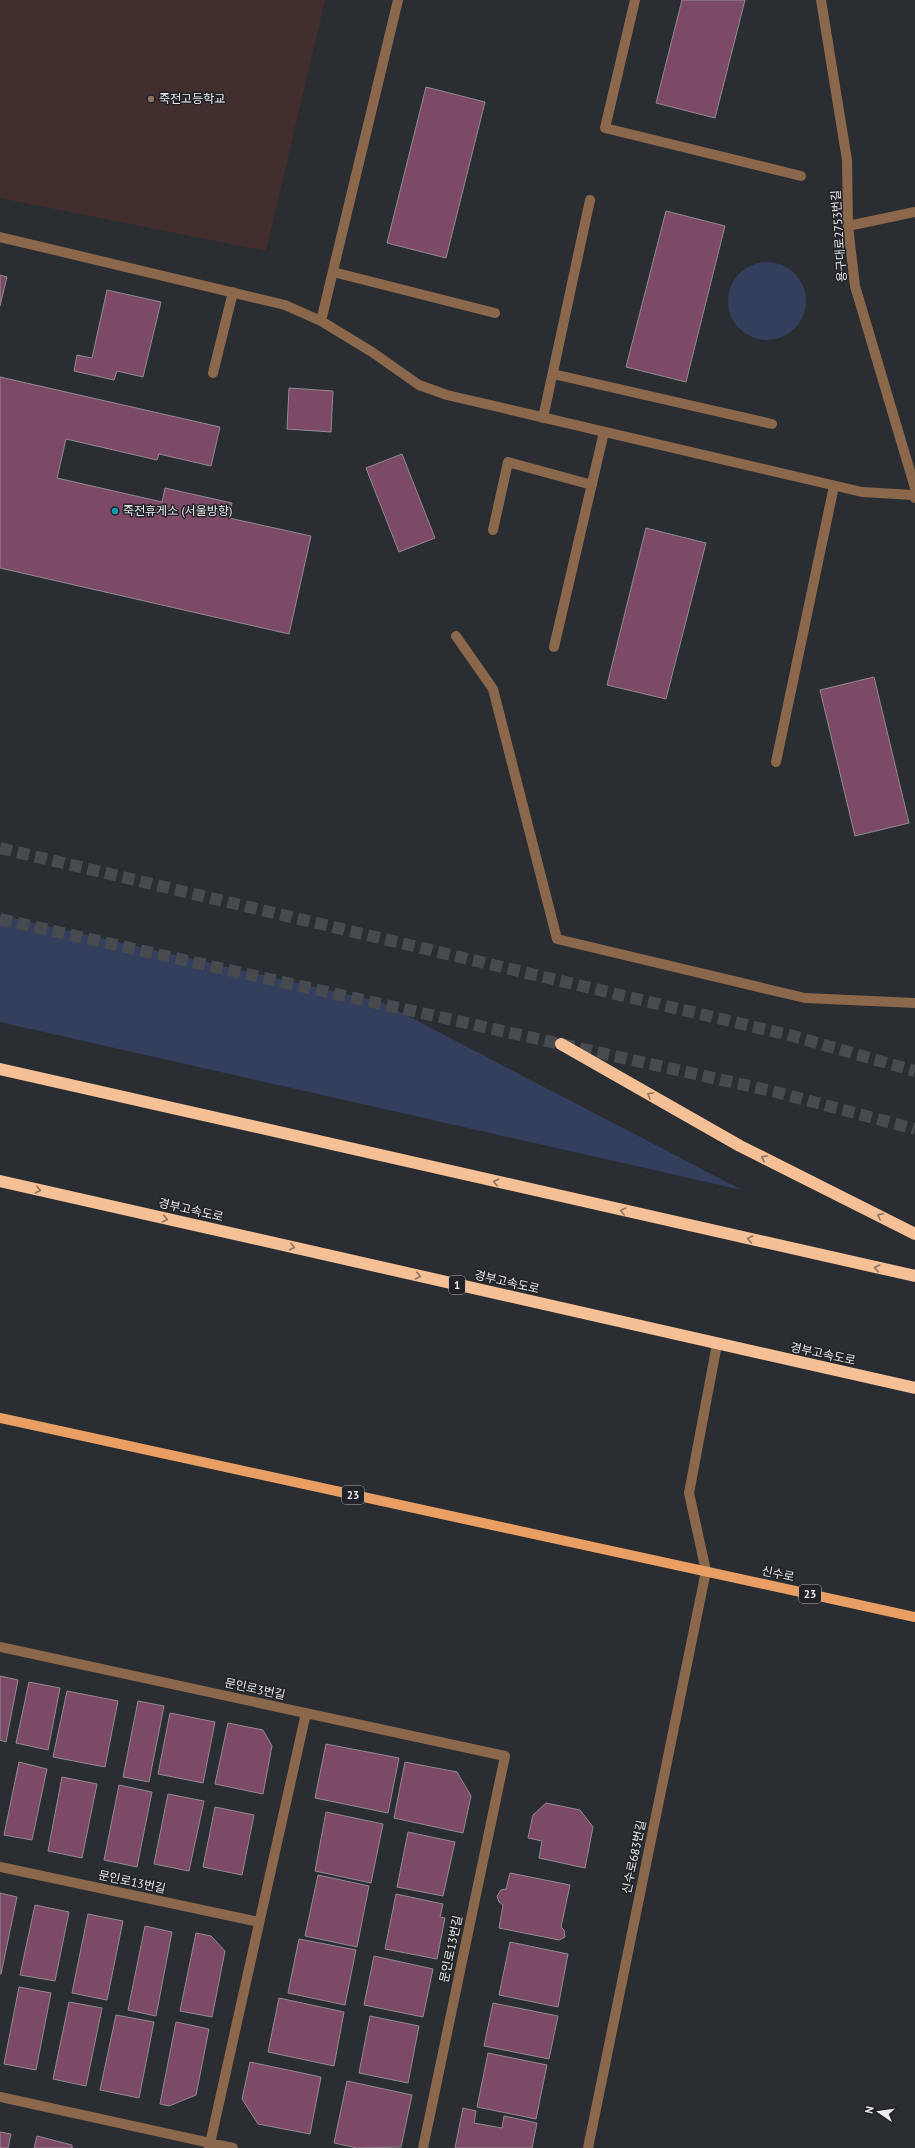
<svg xmlns="http://www.w3.org/2000/svg" width="915" height="2148" font-family="'PT Sans','Noto Sans KR',sans-serif">
	<style>
		.education { fill: #422e2d }
		.green { fill: #343f5d }
		.building { fill: #7c4a66; stroke: #938b8f }
		.lines { fill: none; stroke-linecap: round; stroke-linejoin: round }
		.highway-tunnel { stroke: #474a4e; stroke-width: 12; stroke-dasharray: 12 6; stroke-linecap: butt }
		.minor { stroke: #8b674b; stroke-width: 10 }
		.major { stroke: #e99f64; stroke-width: 10 }
		.highway { stroke: #f6c097; stroke-width: 12 }
		.oneway { stroke: #8c7260 }
		.education-dot { fill: #8d6e63; stroke: #212328; stroke-width: 1.5 }
		.culture-dot { fill: #0f9aa8; stroke: #212328; stroke-width: 1.5 }
		.labels { text-anchor: middle; stroke-width: 3; stroke-linejoin: round; paint-order: stroke }
		.shield { fill: #212328; stroke: #adafb3; stroke-width: 1 }
		.shield-label { font-size: 11px; font-weight: bold; fill: #e9ebee }
		.poi-label { font-size: 12px; fill: #e9ebee; stroke: #212328; text-anchor: start }
		.street-label { font-size: 12px; fill: #e9ebee; stroke: #212328 }
	</style>
	<rect width="100%" height="100%" fill="#2a2d32"/>
	<path class="education" d="M0,0h325l-59,251 -266,-53z"/>
	<path class="green" d="M728 301a39 39 0 1 1 78 0a39 39 0 1 1-78 0Z
		M0,915l381,87 361,188 -742,-168z"/>
	<path class="building" d="M682,0h63l-30,118 -59,-15z
		M426,87l59,15 -39,156 -59,-15z
		M666,211l59,15 -39,156 -60,-15z
		M0,275l7,2 -7,29z
		M107,290l54,12 -18,75 -26,-6 -3,9 -40,-9 3,-16 15,3z
		M0,377l220,50 -9,39 -52,-12 -2,6 -91,-21 -9,39 105,24 3,-14 67,15 -3,15 82,18 -22,98 -289,-66z
		M289,388l44,3 -2,41 -44,-3z
		M402,454l33,84 -36,14 -33,-84z
		M646,528l60,15 -40,156 -59,-14z
		M874,677l35,146 -54,13 -35,-146z
		M0,1676l18,4 -12,62 -6,-2z
		M29,1682l31,6 -12,62 -32,-7z
		M67,1691l51,10 -13,66 -52,-10z
		M138,1701l26,5 -15,76 -26,-5z
		M170,1713l45,9 -12,61 -45,-9z
		M228,1723l35,7 9,16 -9,48 -48,-10z
		M326,1744l73,14 -11,55 -73,-15z
		M19,1762l28,7 -15,71 -28,-5z
		M405,1762l52,10 14,24 -8,37 -69,-15z
		M62,1777l35,7 -15,74 -34,-7z
		M119,1785l33,7 -15,75 -33,-7z
		M168,1794l36,7 -15,70 -35,-7z
		M546,1803l34,7 13,17 -8,41 -46,-10 3,-17 -14,-3 5,-23z
		M215,1807l39,8 -12,60 -39,-8z
		M326,1812l57,12 -12,59 -56,-12z
		M408,1832l47,10 -12,54 -46,-9z
		M510,1873l60,12 -9,42 3,3 1,7 -6,3 -60,-12 4,-23 -4,-3 -2,-6 4,-6 5,-1z
		M318,1875l51,11 -12,61 -52,-11z
		M0,1893l17,4 -16,77h-1z
		M396,1894l47,10 -3,13 5,1 -8,41 -52,-10z
		M35,1905l34,7 -14,69 -35,-6z
		M88,1914l35,7 -16,79 -35,-7z
		M145,1926l27,6 -16,84 -28,-6z
		M196,1933l15,3 14,15 -13,66 -32,-6z
		M299,1939l57,11 -11,55 -57,-12z
		M510,1942l58,12 -10,53 -59,-12z
		M374,1956l59,13 -10,48 -59,-12z
		M19,1987l32,6 -15,77 -32,-6z
		M279,1998l65,14 -10,54 -66,-14z
		M69,2002l33,6 -16,78 -33,-7z
		M493,2003l65,13 -9,43 -65,-13z
		M116,2015l38,7 -15,76 -39,-8z
		M370,2016l49,10 -11,57 -49,-10z
		M176,2022l33,7 -13,66 -27,11 -9,-2z
		M488,2053l59,12 -11,54 -59,-12z
		M250,2062l71,15 -11,57 -52,-10 -16,-25z
		M347,2081l65,14 -11,52 -44,1 -23,-5z
		M463,2108l13,3 -2,12 28,5 2,-12 33,7 -5,25h-77z
		M0,2132l11,2 -3,14h-8z
		M37,2136l35,9v3h-38z"/>
	<g class="lines">
		<path class="highway-tunnel" d="M0,848l793,188 122,35
			M0,919l776,173 139,37"/>
		<path class="minor" d="M635,0l-30,128 196,48
			M821,0l26,160 1,66 7,60 60,202
			M848,226l67,-14
			M0,237l285,68 36,16 51,31 47,33 28,10 415,97 51,3 2,3
			M333,272l162,41
			M321,321l77,-321
			M213,373l20,-81
			M553,374l219,50
			M543,418l47,-218
			M493,530l15,-68 84,23
			M456,636l37,53 64,250 248,59 110,5
			M554,647l50,-215
			M776,762l58,-276
			M0,1647l505,109 -82,392
			M0,1867l259,55
			M0,2097l233,51
			M209,2148l97,-435
			M588,2148l118,-577 -17,-78 28,-149"/>
		<path class="major" d="M0,1418l915,199"/>
		<path class="highway" d="M561,1044l179,102 175,88
			M0,1069l915,207
			M0,1181l915,207"/>
	</g>
	<defs><path id="oneway-chevron" d="M-2-3.5L2.5 0L-2 3.5" fill="none" stroke-width="1.6" stroke-linecap="round" stroke-linejoin="round"/></defs>
	<g class="oneway">
		<use href="#oneway-chevron" transform="translate(650 1095) rotate(-150)"/>
		<use href="#oneway-chevron" transform="translate(764 1158) rotate(-153)"/>
		<use href="#oneway-chevron" transform="translate(496 1182) rotate(-167)"/>
		<use href="#oneway-chevron" transform="translate(38 1190) rotate(13)"/>
		<use href="#oneway-chevron" transform="translate(623 1211) rotate(-167)"/>
		<use href="#oneway-chevron" transform="translate(880 1216) rotate(-153)"/>
		<use href="#oneway-chevron" transform="translate(165 1219) rotate(13)"/>
		<use href="#oneway-chevron" transform="translate(750 1239) rotate(-167)"/>
		<use href="#oneway-chevron" transform="translate(292 1247) rotate(13)"/>
		<use href="#oneway-chevron" transform="translate(877 1268) rotate(-167)"/>
		<use href="#oneway-chevron" transform="translate(418 1276) rotate(13)"/>
	</g>
	<circle class="education-dot" cx="151" cy="99" r="4"/>
	<circle class="culture-dot" cx="115" cy="511" r="4"/>
	<g class="labels">
		<g class="shield">
			<rect x="449" y="1276" width="16" height="18" rx="3"/>
			<rect x="342" y="1486" width="22" height="18" rx="3"/>
			<rect x="799" y="1585" width="22" height="18" rx="3"/>
		</g>
		<g class="shield-label">
			<text x="457" y="1289">1</text>
			<text x="353" y="1499">23</text>
			<text x="810" y="1598">23</text>
		</g>
		<g class="poi-label">
			<text x="159" y="103">죽전고등학교</text>
			<text x="123" y="515">죽전휴게소 (서울방향)</text>
		</g>
		<g class="street-label">
			<text transform="translate(839 236) rotate(-94)" y="4">용구대로2753번길</text>
			<text transform="translate(191 1210) rotate(13)" y="4">경부고속도로</text>
			<text transform="translate(507 1282) rotate(13)" y="4">경부고속도로</text>
			<text transform="translate(823 1354) rotate(12)" y="4">경부고속도로</text>
			<text transform="translate(778 1574) rotate(12)" y="4">신수로</text>
			<text transform="translate(255 1689) rotate(12)" y="4">문인로3번길</text>
			<text transform="translate(634 1857) rotate(-78)" y="4">신수로683번길</text>
			<text transform="translate(132 1882) rotate(12)" y="4">문인로13번길</text>
			<text transform="translate(451 1949) rotate(-78)" y="4">문인로13번길</text>
		</g>
	</g>
	<g transform="translate(879 2112) rotate(283)" stroke="#212328" stroke-width="3" paint-order="stroke">
	<path d="M0-3L7 15L0 10L-7 15Z" fill="#e9ebee"/>
	<text y="-6" font-size="11" font-weight="bold" text-anchor="middle" fill="#e9ebee">N</text>
	</g>
</svg>
